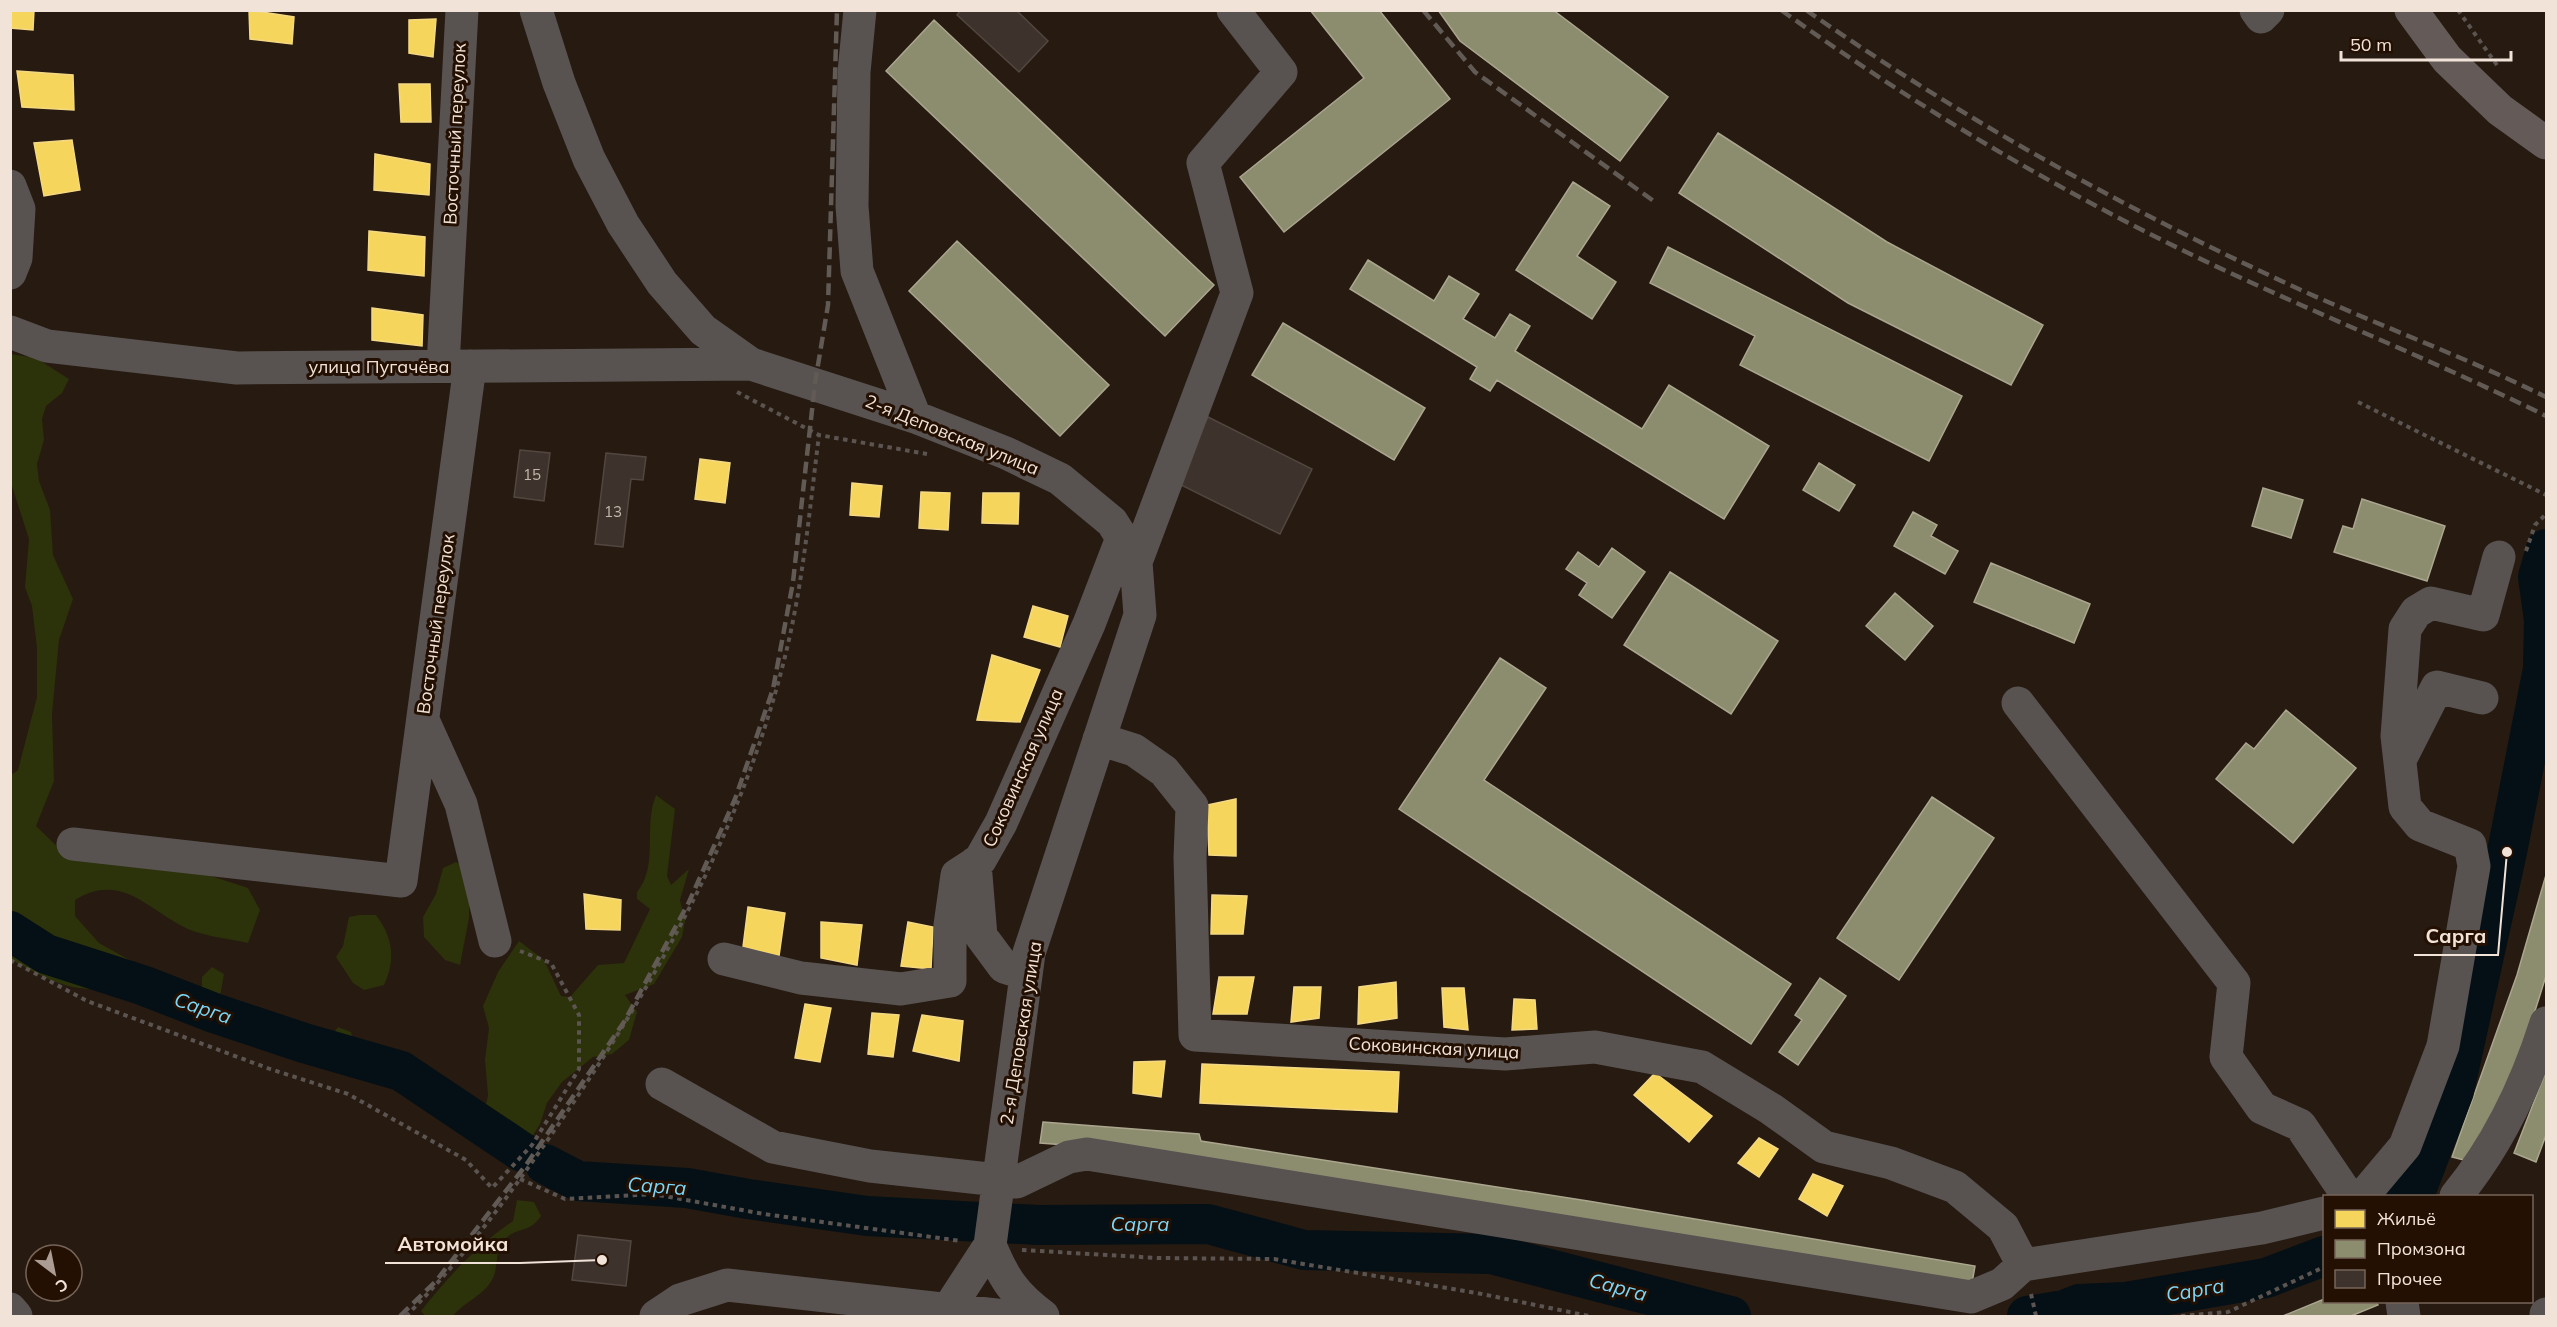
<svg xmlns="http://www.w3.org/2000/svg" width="2557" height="1327" font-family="Mulish,sans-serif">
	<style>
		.green { fill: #2c3209 }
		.homes { fill: #f6d55c; stroke: #f5d982; stroke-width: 1.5 }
		.industry { fill: #8c8c6e; stroke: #aba68e; stroke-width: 1.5 }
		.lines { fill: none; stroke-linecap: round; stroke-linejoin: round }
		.river { stroke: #041015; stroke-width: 40 }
		.building { fill: #3e332c; stroke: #524740; stroke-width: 1.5 }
		.path { stroke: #5b5450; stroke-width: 4; stroke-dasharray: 4.5 4.5; stroke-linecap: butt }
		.minor { stroke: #585250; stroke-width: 33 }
		.major { stroke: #645b58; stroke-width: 33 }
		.rail { stroke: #625a55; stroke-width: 4.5; stroke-dasharray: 12 6; stroke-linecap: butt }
		.labels { text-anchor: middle; stroke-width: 6; stroke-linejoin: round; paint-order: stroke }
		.number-label { font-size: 15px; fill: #c5b7ae }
		.street-label { font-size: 18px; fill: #f2e3d9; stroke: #231002 }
		.water-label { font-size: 20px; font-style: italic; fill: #7cd7f9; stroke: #231002 }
		.leader { fill: none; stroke: #f2e3d9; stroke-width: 2 }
		.callout-dot { fill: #f2e3d9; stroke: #231002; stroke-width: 2 }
		.callout-label { font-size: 20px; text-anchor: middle; font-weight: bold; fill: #f2e3d9; stroke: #231002; stroke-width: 6; stroke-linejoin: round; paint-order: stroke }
	</style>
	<rect width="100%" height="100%" fill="#261a11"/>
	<path class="green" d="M11,354l25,4 33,21 -7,14 -16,13 -4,13 2,21 -7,24 2,17 11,29 3,45 20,44 -14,41 -7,74 2,67 -18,45 28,27 132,18 52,17 12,22 -12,33c-18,-4 -38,-6 -55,-12 -40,-15 -69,-62 -118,-31v16l24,27 36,20 -8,23c-52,9 -71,-2 -116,-26v-185l7,-5 19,-73v-49l-5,-42 -7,-19 4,-48 -18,-56z
		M656,795l19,14 -8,67 4,9 18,-16 -9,31 5,21 -3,16 -28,47 -29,11 12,17 -8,28 -17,14 -19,3 -31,25 -15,21 -7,21 -14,23 -12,5 -34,-19 8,-38 -3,-35 4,-32 -6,-22 15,-34 21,-31 25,19 17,36 9,1 28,-32 26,-2 26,-54 -13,-10v-7c22,-26 6,-66 19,-97z
		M456,862l14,8 -1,48 -9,47 -15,-5 -21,-23 -1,-20 13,-23 7,-26z
		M359,915h17c17,22 20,45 8,70l-20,5 -11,-7 -17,-26 7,-11 6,-29z
		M212,967l12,7 -5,28 -17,-8v-17z
		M338,1027l13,5 4,17 -10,13 -15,-5 1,-20z
		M517,1200l17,2 7,14c-11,17 -23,11 -35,22 -12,11 -7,28 -13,40 -9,18 -28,23 -40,38h-28l-4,-5c27,-34 56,-66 92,-90z"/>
	<path class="homes" d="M10,10h24l-1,20 -23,-2z
		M249,10l45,7 -2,27 -42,-5z
		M436,19l-3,38 -24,-4v-33z
		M17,71l56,4 1,35 -52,-3z
		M399,84h31l1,38h-30z
		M72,140l8,50 -36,6 -10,-53z
		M375,154l55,10 -1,31 -55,-5z
		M369,231l56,6 -1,39 -56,-6z
		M372,308l51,7 -1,31 -50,-6z
		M700,459l30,4 -5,40 -30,-4z
		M852,483l30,3 -3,31 -29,-2z
		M921,492l29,1 -2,37 -29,-2z
		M983,493h36l-1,31 -36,-1z
		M1033,606l35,10 -8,31 -36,-10z
		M992,655l48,15 -20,52 -43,-2z
		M1236,799v57l-27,-1 -2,-50z
		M584,894l37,6 -1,30 -34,-1z
		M1212,895l35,1 -4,38h-32z
		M748,907l37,6 -6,43 -36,-9z
		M821,922l41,3 -5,40 -36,-7z
		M908,922l25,5 -2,42 -30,-3z
		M1219,977h35l-7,37h-34z
		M1396,982l1,36 -39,6 1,-37z
		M1294,987h27l-2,31 -28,4z
		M1442,988h22l4,42 -24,-3z
		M1514,999l21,1 2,29 -25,1z
		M805,1004l26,4 -11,54 -25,-4z
		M872,1013l27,2 -6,42 -25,-3z
		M922,1015l41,6 -4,40 -46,-10z
		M1165,1061l-4,36 -28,-4 1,-31z
		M1202,1064l197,8 -2,40 -197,-9z
		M1655,1073l57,43 -23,26 -55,-47z
		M1759,1138l19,11 -19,28 -21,-14z
		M1813,1174l30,12 -16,30 -28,-17z"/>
	<path class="industry" d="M1310,10h69l71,89 -166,133 -44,-55 124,-99z
		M1438,10h115l115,87 -48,64 -160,-120z
		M934,20l280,265 -49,51 -279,-265z
		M1718,133l169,109 156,83 -32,60 -163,-82 -169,-110z
		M1573,182l37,24 -33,50 39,26 -24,37 -76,-49z
		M957,241l152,144 -49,51 -151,-145z
		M1668,247l294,149 -33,65 -189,-96 15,-29 -105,-53z
		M1368,260l66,41 15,-25 30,18 -16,25 32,19 15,-24 20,12 -15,25 127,78 27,-44 100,61 -45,73 -227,-139 -7,11 -20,-12 7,-12 -127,-78z
		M1283,323l142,85 -31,52 -142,-85z
		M1819,463l36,22 -16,26 -36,-21z
		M2263,488l40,12 -12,38 -39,-12z
		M2362,499l83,27 -18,55 -93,-29 9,-26 10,3z
		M1913,512l24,13 -6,11 27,15 -13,23 -51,-28z
		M1612,548l33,24 -33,46 -33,-23 8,-12 -21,-14 12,-17 21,15z
		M1991,563l99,41 -16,39 -100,-41z
		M1670,572l108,69 -47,73 -107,-69z
		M1895,593l38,33 -28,34 -39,-34z
		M1500,658l46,30 -62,92 307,204 -40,60 -352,-235z
		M2286,710l70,58 -63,75 -77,-64 30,-36 8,6z
		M1932,797l62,41 -95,142 -62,-42z
		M2546,875v101l-18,57 -52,130 -24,-6 65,-182z
		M1820,978l26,18 -48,69 -19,-13 23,-32 -7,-5z
		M2546,1071v64l-10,27 -22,-9z
		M1043,1122l156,12 2,7 387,60 387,65 -4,23 -799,-136 -132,-10z
		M2324,1299v3h52l2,3 -27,11h-68z"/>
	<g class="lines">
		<path class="river" d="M10,931l36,23 96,31 72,28 90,30 97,28 121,81
			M545,1164l33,17 109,7 61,11 119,17 171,9 170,-1 96,26 187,4 240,62
			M2405,1196l13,-11 36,-94 53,-239 36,-183 1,-49 -6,-43 8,-28
			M2027,1316l37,-6 15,-6 47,-2 140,-24 58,-22"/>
	</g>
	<path class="building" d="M961,10h55l32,31 -29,31 -62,-57z
		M1208,417l104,52 -32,65 -105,-52z
		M520,450l30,3 -6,48 -30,-4z
		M606,453l40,4 -3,23 -12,-1 -8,68 -28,-3z
		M578,1235l53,6 -5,45 -54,-6z"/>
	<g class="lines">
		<path class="path" d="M2458,10l41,58
			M737,392l82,43 108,19
			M2358,402l188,93
			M2526,551l9,-26 11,-11
			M10,960l77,41 183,68 78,25 118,66 26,28 40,-43 47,-76v-54l-28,-52 -31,-12
			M520,1179l45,20 88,-5 111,20 197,27
			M1022,1250l136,8 116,1 203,34 112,23
			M2031,1294l5,22
			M406,1316c58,-58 105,-123 152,-191 96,-139 180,-289 223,-453 21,-77 28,-158 38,-237
			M2181,1316l47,-4 96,-45"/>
		<path class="minor" d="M536,10l23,73 30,76 34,65 39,59 41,47 48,34 164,53 91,36 54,26 52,43 10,16 14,24 4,53 -111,338 -39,292 -41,63
			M860,10l-6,62 -2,134 5,65 58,146
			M2256,10l5,7 7,-7
			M10,186l9,23 -3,49 -6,15
			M10,332l37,14 190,22 514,-4
			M443,366l19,-356
			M1136,562l101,-269 -34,-130 78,-91 -48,-62
			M2018,703l216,280 -8,74 36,51 38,17 48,71
			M423,720l38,84 34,137
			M1099,739l35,11 30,21 28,35 -2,52 5,177 310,19 90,-7 107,20 69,42 53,38 67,16 64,24 48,40 20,38
			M2402,756l35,-69 45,11
			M73,844l328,37 69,-515
			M975,863l6,73 23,31 22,7
			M724,959l77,19 100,11 49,-8v-56l7,-50 23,-15 21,-37 88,-199 33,-86
			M662,1084l111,63 97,19 147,16 52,-25 18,-3 884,143 31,-13 21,-19 239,-37 62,-15
			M2363,1196l42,-50 38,-100 31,-180 -4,-21 -50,-20 -15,-18 -8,-71 8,-107 11,-17 15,-9 52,12 16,-58
			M2456,1196c42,-51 70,-110 90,-173
			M990,1245c14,34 24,49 53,71
			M2402,1302l2,14
			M10,1309l6,7
			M656,1316l24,-16 47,-15 278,31
			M2546,1316v-2"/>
		<path class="major" d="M2411,10l36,49 53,51 46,33"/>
		<path class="rail" d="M1423,10l52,62 180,130
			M1781,10c119,85 242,160 373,226 128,65 263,116 392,180
			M1806,10c148,103 304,191 467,267 90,43 184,76 273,120
			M400,1316l36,-35 90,-116 98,-143 65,-120 46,-103 38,-110 20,-107 22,-199 13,-78 9,-295"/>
	</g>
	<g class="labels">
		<g class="number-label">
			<text x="532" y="480">15</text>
			<text x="613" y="517">13</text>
		</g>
		<g class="street-label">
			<text transform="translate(455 134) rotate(-87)" y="6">Восточный переулок</text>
			<text x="379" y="373">улица Пугачёва</text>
			<text transform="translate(952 435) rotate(22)" y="6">2-я Деповская улица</text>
			<text transform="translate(436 624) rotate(-82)" y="6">Восточный переулок</text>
			<text transform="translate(1023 768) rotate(-66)" y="6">Соковинская улица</text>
			<text transform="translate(1021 1033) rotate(-81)" y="6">2-я Деповская улица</text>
			<text transform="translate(1434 1048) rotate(3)" y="6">Соковинская улица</text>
		</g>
		<g class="water-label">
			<text transform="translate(203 1008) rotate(19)" y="7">Сарга</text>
			<text transform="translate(657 1186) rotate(4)" y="7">Сарга</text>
			<text x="1140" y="1231">Сарга</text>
			<text transform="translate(1618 1287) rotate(15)" y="7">Сарга</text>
			<text transform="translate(2195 1290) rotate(-10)" y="7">Сарга</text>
		</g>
	</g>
	<path class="leader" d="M2507 852L2498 955H2414M602 1260L520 1263H385"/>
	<g class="callout-dot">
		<circle cx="2507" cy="852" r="6"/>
		<circle cx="602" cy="1260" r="6"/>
	</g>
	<g class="callout-label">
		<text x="2456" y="943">Сарга</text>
		<text x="453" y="1251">Автомойка</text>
	</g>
	<rect width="2557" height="1327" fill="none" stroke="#f2e3d9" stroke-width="24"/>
	<rect x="2323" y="1195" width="210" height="108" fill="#231002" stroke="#766458" stroke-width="1.5"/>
	<rect x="2335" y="1210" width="30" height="18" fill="#f6d55c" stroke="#766458" stroke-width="1.5"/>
	<text x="2377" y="1225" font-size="18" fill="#f2e3d9">Жильё</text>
	<rect x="2335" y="1240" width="30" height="18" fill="#8c8c6e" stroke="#766458" stroke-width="1.5"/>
	<text x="2377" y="1255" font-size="18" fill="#f2e3d9">Промзона</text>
	<rect x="2335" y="1270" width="30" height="18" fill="#3e332c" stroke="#766458" stroke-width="1.5"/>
	<text x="2377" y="1285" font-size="18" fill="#f2e3d9">Прочее</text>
	<g transform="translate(54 1273) rotate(148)"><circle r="28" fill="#231002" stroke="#766458" stroke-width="1.5"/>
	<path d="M0-4.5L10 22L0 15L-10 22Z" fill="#ab9d93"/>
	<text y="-9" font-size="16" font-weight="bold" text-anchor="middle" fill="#f2e3d9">С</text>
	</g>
	<path d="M2341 51v9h170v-9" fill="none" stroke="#f2e3d9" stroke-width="3"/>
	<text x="2350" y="51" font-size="18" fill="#f2e3d9" stroke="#231002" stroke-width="4.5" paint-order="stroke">50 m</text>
</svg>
